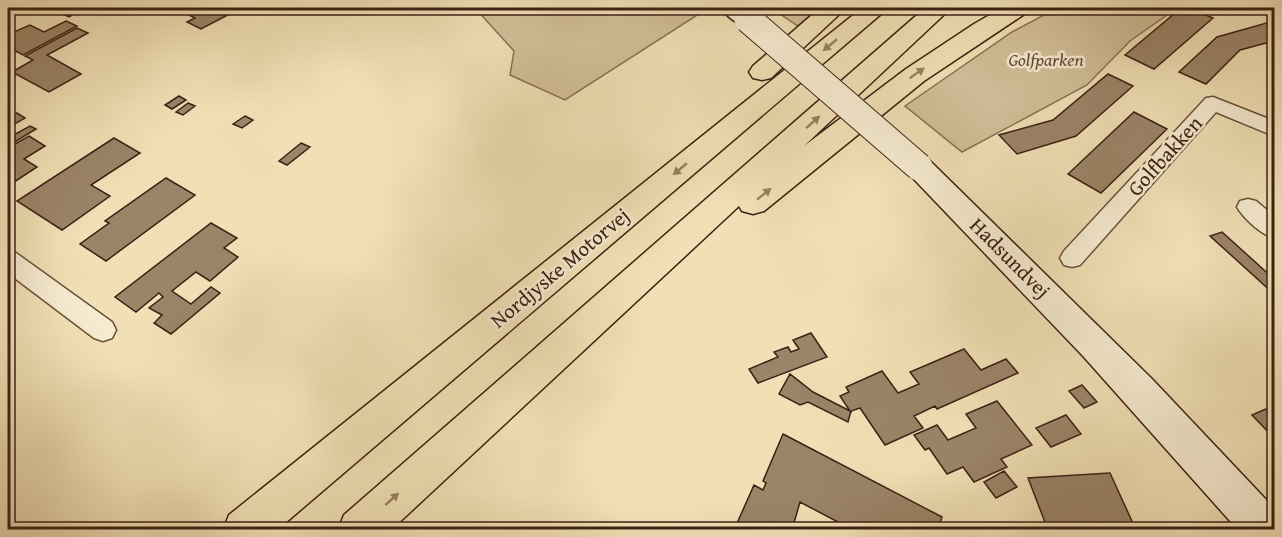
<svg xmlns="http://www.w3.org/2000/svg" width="1282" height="537" font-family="'Gentium Book Plus',serif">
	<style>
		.green { fill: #d2bf9a; stroke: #887057; stroke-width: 1.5 }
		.building { fill: #9b8468; stroke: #3d2014; stroke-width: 1.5 }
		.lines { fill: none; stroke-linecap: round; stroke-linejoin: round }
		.street-casing { stroke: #6a503c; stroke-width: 3 }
		.secondary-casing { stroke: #3d2014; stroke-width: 3 }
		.highway-casing { stroke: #3d2014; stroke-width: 3 }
		.street { fill: #f6ebd0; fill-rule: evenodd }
		.secondary { fill: #f6ebd0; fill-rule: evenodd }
		.highway { fill: #f1e0b6; fill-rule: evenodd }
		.secondary-bridge-casing { stroke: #3d2014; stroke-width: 29; stroke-linecap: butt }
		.secondary-bridge { stroke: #f6ebd0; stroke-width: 27 }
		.oneway { fill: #978065 }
		.labels { text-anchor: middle; stroke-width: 5; stroke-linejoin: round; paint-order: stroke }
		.far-park-label { font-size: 18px; font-style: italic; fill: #624836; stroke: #f6ebd0 }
		.street-label { font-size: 21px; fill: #3d2014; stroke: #f6ebd0 }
	</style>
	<rect width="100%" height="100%" fill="#f1e0b6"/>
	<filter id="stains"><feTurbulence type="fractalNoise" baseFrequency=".00333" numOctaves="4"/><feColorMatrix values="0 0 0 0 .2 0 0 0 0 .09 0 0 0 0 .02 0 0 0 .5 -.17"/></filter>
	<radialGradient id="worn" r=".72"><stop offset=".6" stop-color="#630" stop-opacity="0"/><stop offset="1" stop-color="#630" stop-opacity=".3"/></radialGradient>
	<path class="green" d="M475,8h221l6,4 -137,88 -55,-25 4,-24z
		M771,8h48l-21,18z
		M1057,8h120l-47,33 -43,44 -125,67 -57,-46 107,-74z"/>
	<path class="building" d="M58,8h14l7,3 -10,6 -16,-7z
		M195,8h46l-40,21 -14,-7 8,-4 -10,-5z
		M1181,8h8l24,10 -59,51 -29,-14z
		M66,21l11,5 -54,29 -11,-6 -4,2v-22l6,3 16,-7 14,7z
		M1274,21v20l-34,9 -34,34 -27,-12 38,-35z
		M77,28l11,5 -41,22 34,19 -32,18 -37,-20 21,-12 -8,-4z
		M1108,74l25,12 -57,50 -59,18 -18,-19 54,-15z
		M179,96l7,4 -14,9 -7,-4z
		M188,103l7,3 -12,9 -7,-3z
		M1134,112l33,17 -66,64 -33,-19z
		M17,113l8,5 -14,8 -3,-2v-5z
		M245,116l8,4 -11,8 -9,-4z
		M30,126l6,3 -28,17v-8z
		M29,136l16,10 -21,13 13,8 -29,19v-38z
		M114,138l26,15 -49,32 19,11 -48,34 -45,-29z
		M301,143l9,4 -23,18 -8,-4z
		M166,178l29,17 -89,66 -26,-17 29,-21 -4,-2z
		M211,223l26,15 -13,10 14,9 -28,24 -14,-9 -24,19 19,13 20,-17 9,6 -49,41 -17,-11 8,-8 -13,-7 14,-11 -4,-4 -23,19 -21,-15z
		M1222,232l52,47v15l-64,-58z
		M811,333l16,24 -69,26 -9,-14 29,-12 -4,-5 14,-5 3,5 8,-3 -6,-9z
		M964,349l17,21 25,-11 12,14 -81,36 -2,-3 -21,10 9,12 -38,17 -25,-37 -9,3 -3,11 -40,-20 -8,3 -21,-11 11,-20 23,18 37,19 -10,-15 9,-4 -3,-5 36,-16 16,22 21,-9 -9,-12z
		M1082,385l15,17 -13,6 -15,-17z
		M997,401l35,44 -31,14 6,8 -33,15 -11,-15 -16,7 -18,-26 -4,2 -11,-15 23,-10 11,15 28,-12 -10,-14z
		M1266,409l8,8v21l-22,-23z
		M1066,415l15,19 -30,13 -15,-19z
		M783,434l159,83 -4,13h-85l-53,-28 -8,28h-58l20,-45 9,5 3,-7 -3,-2z
		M1004,471l13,16 -21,11 -12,-16z
		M1110,473l26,57h-88l-20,-52z"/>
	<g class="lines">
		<g class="street-casing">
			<path id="street" d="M1213,97l61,24v15l-58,-24 -136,153 -8,2 -8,-2 -4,-7 4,-7 142,-153z
				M1248,199l8,2 18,15v22c-13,-4 -30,-19 -37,-31l3,-6z
				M8,251l8,2 96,69 4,8 -4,8 -9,3 -9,-3 -86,-65z"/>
		</g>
		<g class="secondary-casing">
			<path id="secondary" d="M721,8h27l12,11 -3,5c-15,4 -27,-4 -36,-16z
				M919,157l10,3 223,219 122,129v22h-36l-155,-174 -174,-182 -5,-7 5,-7z"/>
		</g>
		<g class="highway-casing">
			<path id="highway" d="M820,8h26l-75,70 -9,2 -9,-2 -4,-6 4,-6z
				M862,8h26l-611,522h-54l6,-15z
				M925,8h26l-147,138 102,-77 68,-45 28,-16h28l-4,5 -102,68 -160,130 -11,3 -11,-3 -3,-5 -348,324h-53l6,-15z"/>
		</g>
		<use href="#street" class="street"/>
		<use href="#secondary" class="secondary"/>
		<use href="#highway" class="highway"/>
		<g class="secondary-bridge-casing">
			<path id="secondary-bridge" d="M748,19l171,148"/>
		</g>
		<use href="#secondary-bridge" class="secondary-bridge"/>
	</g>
	<defs><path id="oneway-solid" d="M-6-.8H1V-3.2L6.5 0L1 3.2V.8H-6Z" transform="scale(1.5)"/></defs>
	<g class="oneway">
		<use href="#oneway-solid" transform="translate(830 45) rotate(140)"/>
		<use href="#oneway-solid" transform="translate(917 73) rotate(-35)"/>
		<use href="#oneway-solid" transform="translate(813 122) rotate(-42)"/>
		<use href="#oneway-solid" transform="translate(680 169) rotate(140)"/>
		<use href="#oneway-solid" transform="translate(764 194) rotate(-39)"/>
		<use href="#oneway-solid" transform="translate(392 499) rotate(-42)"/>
	</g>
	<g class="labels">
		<g class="far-park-label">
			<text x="1046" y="66">Golfparken</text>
		</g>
		<g class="street-label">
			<text transform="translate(1165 156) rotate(-48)" y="7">Golfbakken</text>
			<text transform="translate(1010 258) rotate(45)" y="7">Hadsundvej</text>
			<text transform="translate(560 268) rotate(-40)" y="7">Nordjyske Motorvej</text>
		</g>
	</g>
	<rect width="1282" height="537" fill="none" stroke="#f1e0b6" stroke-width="30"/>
	<rect x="9" y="9" width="1264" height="519" fill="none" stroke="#3d2014" stroke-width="3"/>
	<rect x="15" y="15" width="1252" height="507" fill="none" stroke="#3d2014" stroke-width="1.5"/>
	<rect width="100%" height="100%" filter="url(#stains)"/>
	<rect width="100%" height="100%" fill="url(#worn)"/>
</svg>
